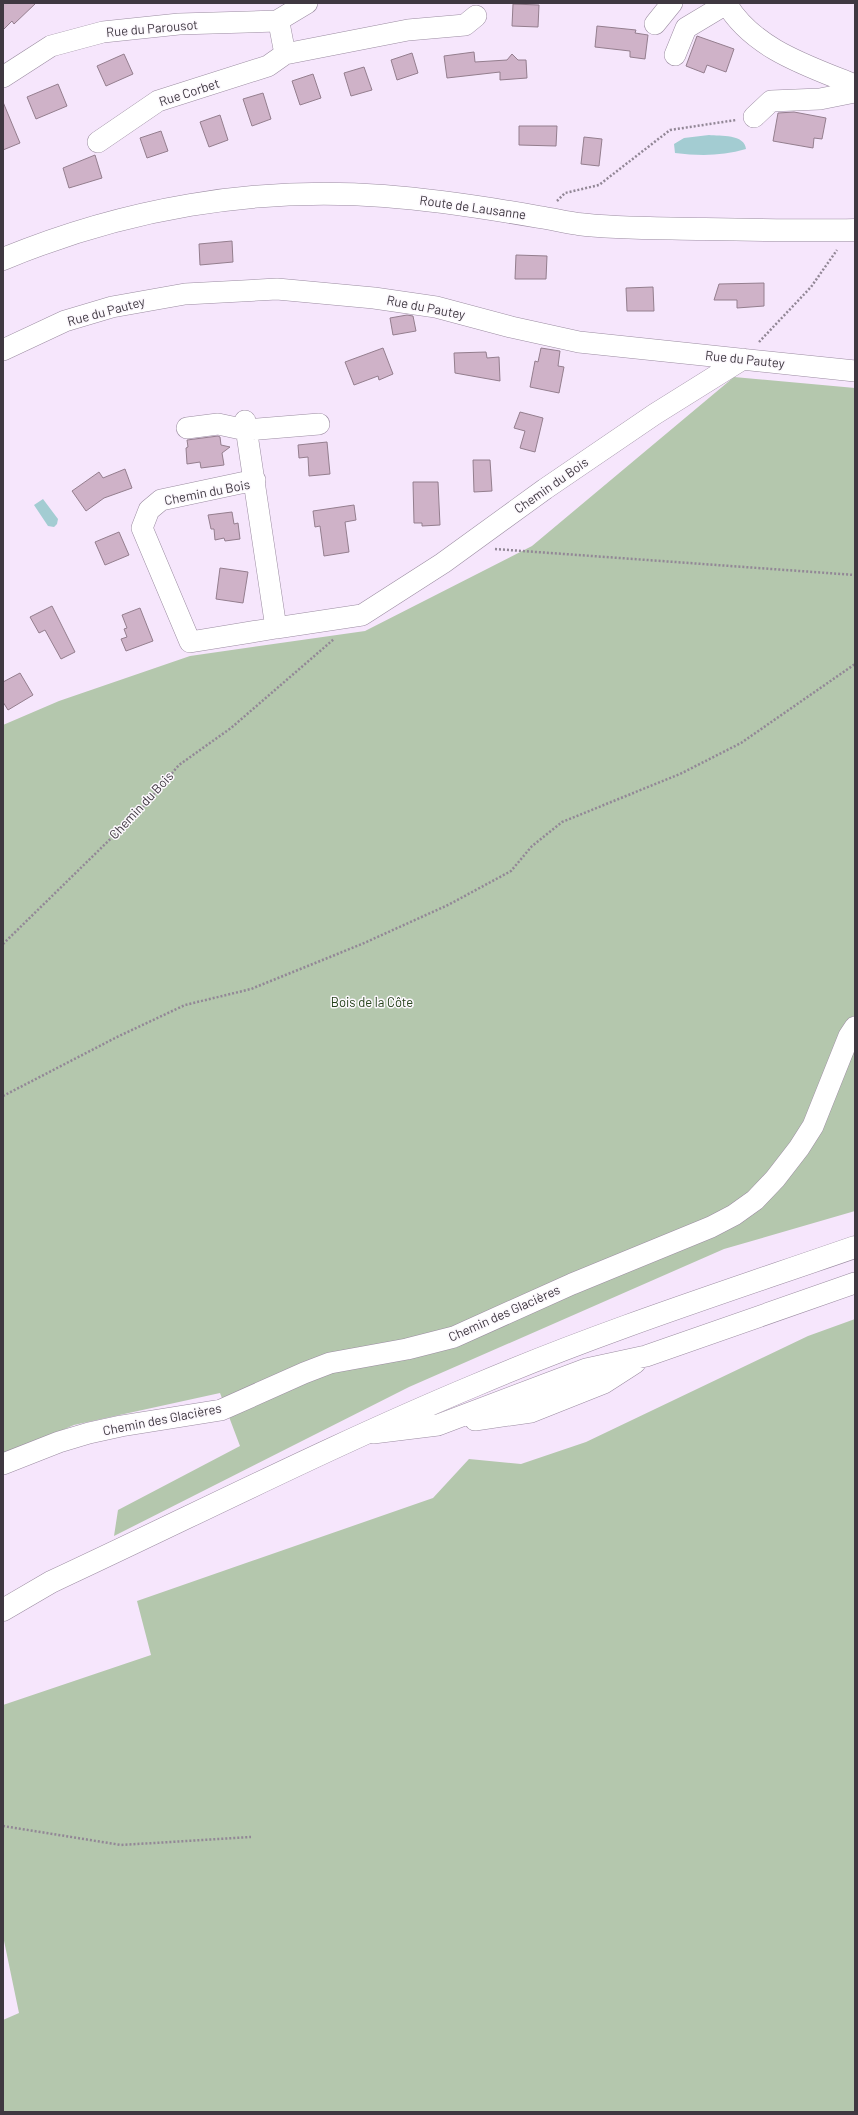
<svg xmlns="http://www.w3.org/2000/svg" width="858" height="2115" font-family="Barlow,sans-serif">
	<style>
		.green { fill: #b4c7ad }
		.water { fill: #a3ccd2 }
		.building { fill: #cfb2c8; stroke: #947e8e }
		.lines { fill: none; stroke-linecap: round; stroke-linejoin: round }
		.minor-casing { stroke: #9b8ca1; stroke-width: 22 }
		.major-casing { stroke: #9b8ca1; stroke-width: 23 }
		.path { stroke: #928796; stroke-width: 2.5; stroke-dasharray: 2 2; stroke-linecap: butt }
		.minor { stroke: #fff; stroke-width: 21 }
		.major { stroke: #fff; stroke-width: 22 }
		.labels { text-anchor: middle; stroke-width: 3; stroke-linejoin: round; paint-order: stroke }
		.street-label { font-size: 13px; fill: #3f3841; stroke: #fcf8fd }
		.park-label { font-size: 13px; fill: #26431b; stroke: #fcf8fd }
	</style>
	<rect width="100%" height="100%" fill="#f6e6fc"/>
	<path class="green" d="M734,377l121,11v823l-131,38 -315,138 -295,149 4,-26 122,-64 -20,-53 -146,32 -71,31v-731l56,-24 131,-45 175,-25 167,-85z
		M855,1319v793h-852v-92l16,-7 -16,-77v-231l148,-50 -14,-54 296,-103 36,-39 52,5 65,-22 222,-106z"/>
	<path class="water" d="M709,135c11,1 36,-1 37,14 -24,7 -46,7 -71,4l-1,-9 10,-6z
		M43,499l15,20 -1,5 -3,3 -6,-1 -14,-21z"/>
	<path class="building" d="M3,3h33l-22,21 -2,-3 -9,9z
		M513,4l26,1 -1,22 -26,-1z
		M597,26l39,4 -1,3 13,2 -3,24 -15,-2v-6l-35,-4z
		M697,36l37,13 -8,23 -19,-7 -3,8 -18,-7z
		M474,52l1,10 32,-2 5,-6 6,6h8l1,18 -27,2v-8l-53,6 -3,-22z
		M412,53l6,20 -21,7 -6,-20z
		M124,54l9,20 -27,12 -9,-20z
		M364,67l8,23 -21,6 -7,-23z
		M313,74l8,24 -21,7 -8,-24z
		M58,84l9,22 -31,13 -9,-22z
		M263,93l8,26 -19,7 -9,-27z
		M3,102l17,41 -17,7z
		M794,112l32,6 -4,21 -8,-1 -1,10 -40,-7 5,-28z
		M220,115l8,25 -19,7 -9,-25z
		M519,126h38l-1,20 -37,-1z
		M161,131l7,20 -21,7 -7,-20z
		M584,137l18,2 -3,27 -18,-2z
		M95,155l7,23 -33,10 -6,-20z
		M232,241l1,21 -33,3 -1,-21z
		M516,255l31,1 -1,23h-31z
		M764,283v23l-27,2v-8h-23l5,-16z
		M653,287l1,24h-27l-1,-23z
		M407,315l6,1 3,15 -23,4 -3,-17z
		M383,348l10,26 -14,6 -1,-4 -24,9 -9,-23z
		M541,348l19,3 -2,15 6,1 -5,26 -29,-6 5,-26 3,1z
		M486,352l1,6 12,-1 1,24 -45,-8 -1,-20z
		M520,412l23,6 -8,34 -15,-4 5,-17 -11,-3z
		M218,436l2,1 1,8 9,2 -8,6 2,12 -23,3 -1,-6 -13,2 -1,-16 2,-1 -1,-7z
		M327,442l3,32 -21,2 -1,-19 -9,1 -1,-13z
		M473,460h17l2,31 -18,1z
		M125,469l7,19 -28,10 -18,13 -14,-20 27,-19 4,6z
		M413,482h25l2,43 -18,1v-3h-8z
		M354,505l2,15 -11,2 4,30 -25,4 -4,-30 -5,1 -2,-16z
		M232,512l2,12 4,-1 2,16 -15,2 -1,-3 -9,2 -1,-11h-3l-3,-14z
		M119,532l10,23 -24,10 -10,-23z
		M220,568l28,4 -5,31 -27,-4z
		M52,606l23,46 -14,7 -16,-29 -6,3 -9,-16z
		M140,608l13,33 -27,10 -5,-12 6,-2 -3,-8 3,-1 -5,-13z
		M20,673l13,22 -25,15 -5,-8v-20z"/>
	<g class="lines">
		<g class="minor-casing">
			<path id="minor" d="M726,3c27,46 82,63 129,82
				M655,24l17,-21
				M285,54l123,-24 57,-5 11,-9
				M675,55l11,-27 40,-24
				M3,77l48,-31 52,-14 76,-8 98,-3 30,-18
				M754,117l17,-16 49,-2 35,-7
				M98,142l60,-41 110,-35 17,-12 -5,-26 -3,-7
				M3,350l62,-29 47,-14 73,-13 92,-5 97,9 62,9 75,20 68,15 276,29
				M245,421l31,207 86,-13 81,-52 102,-74 110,-75 88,-55
				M187,428l31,-4 28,6 73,-6
				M255,480l-94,20 -12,10 -7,18 48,114 86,-14
				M475,1420l56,-8 73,-29 31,-20
				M373,1433l65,-8 148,-56 60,-13 209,-73
				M3,1464l56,-22 30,-9 32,-7 100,-16 83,-37 26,-10 77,-14 47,-12 118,-53 139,-57 23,-12 21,-15 20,-21 24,-31 14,-22 36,-90 6,-9"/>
		</g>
		<g class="major-casing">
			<path id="major" d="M3,259c121,-50 251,-73 381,-63 52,4 104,12 155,21 13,2 26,5 39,7 41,5 84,4 125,5 51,1 101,2 152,1
				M3,1610l48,-28c142,-66 281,-137 425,-197 124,-53 252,-94 379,-138"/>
		</g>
		<path class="path" d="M557,201l8,-8 34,-8 71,-55 66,-10
			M759,342l52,-55 26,-37
			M495,549l360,26
			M3,944l139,-136 37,-43 52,-37 103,-89
			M3,1096l114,-59 68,-32 66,-16 111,-45 86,-39 63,-34 21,-25 30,-24 118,-48 61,-31 114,-79
			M3,1826l118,19 130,-8"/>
		<use href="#minor" class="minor"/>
		<use href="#major" class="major"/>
	</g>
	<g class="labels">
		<g class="street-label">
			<text transform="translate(152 28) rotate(-5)" y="5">Rue du Parousot</text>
			<text transform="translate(189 92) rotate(-18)" y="5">Rue Corbet</text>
			<text transform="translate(473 207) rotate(8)" y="5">Route de Lausanne</text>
			<text transform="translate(426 307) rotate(11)" y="5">Rue du Pautey</text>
			<text transform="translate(106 311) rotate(-15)" y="5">Rue du Pautey</text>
			<text transform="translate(745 359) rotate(6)" y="5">Rue du Pautey</text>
			<text transform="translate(551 485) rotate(-35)" y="5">Chemin du Bois</text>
			<text transform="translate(207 492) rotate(-11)" y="5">Chemin du Bois</text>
			<text transform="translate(141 805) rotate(-47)" y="5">Chemin du Bois</text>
			<text transform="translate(504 1313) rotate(-24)" y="5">Chemin des Glacières</text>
			<text transform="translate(162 1419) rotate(-11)" y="5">Chemin des Glacières</text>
		</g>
		<g class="park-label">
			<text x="372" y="1007">Bois de la Côte</text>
		</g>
	</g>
	<rect width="858" height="2115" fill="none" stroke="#3f3841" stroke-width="8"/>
</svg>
